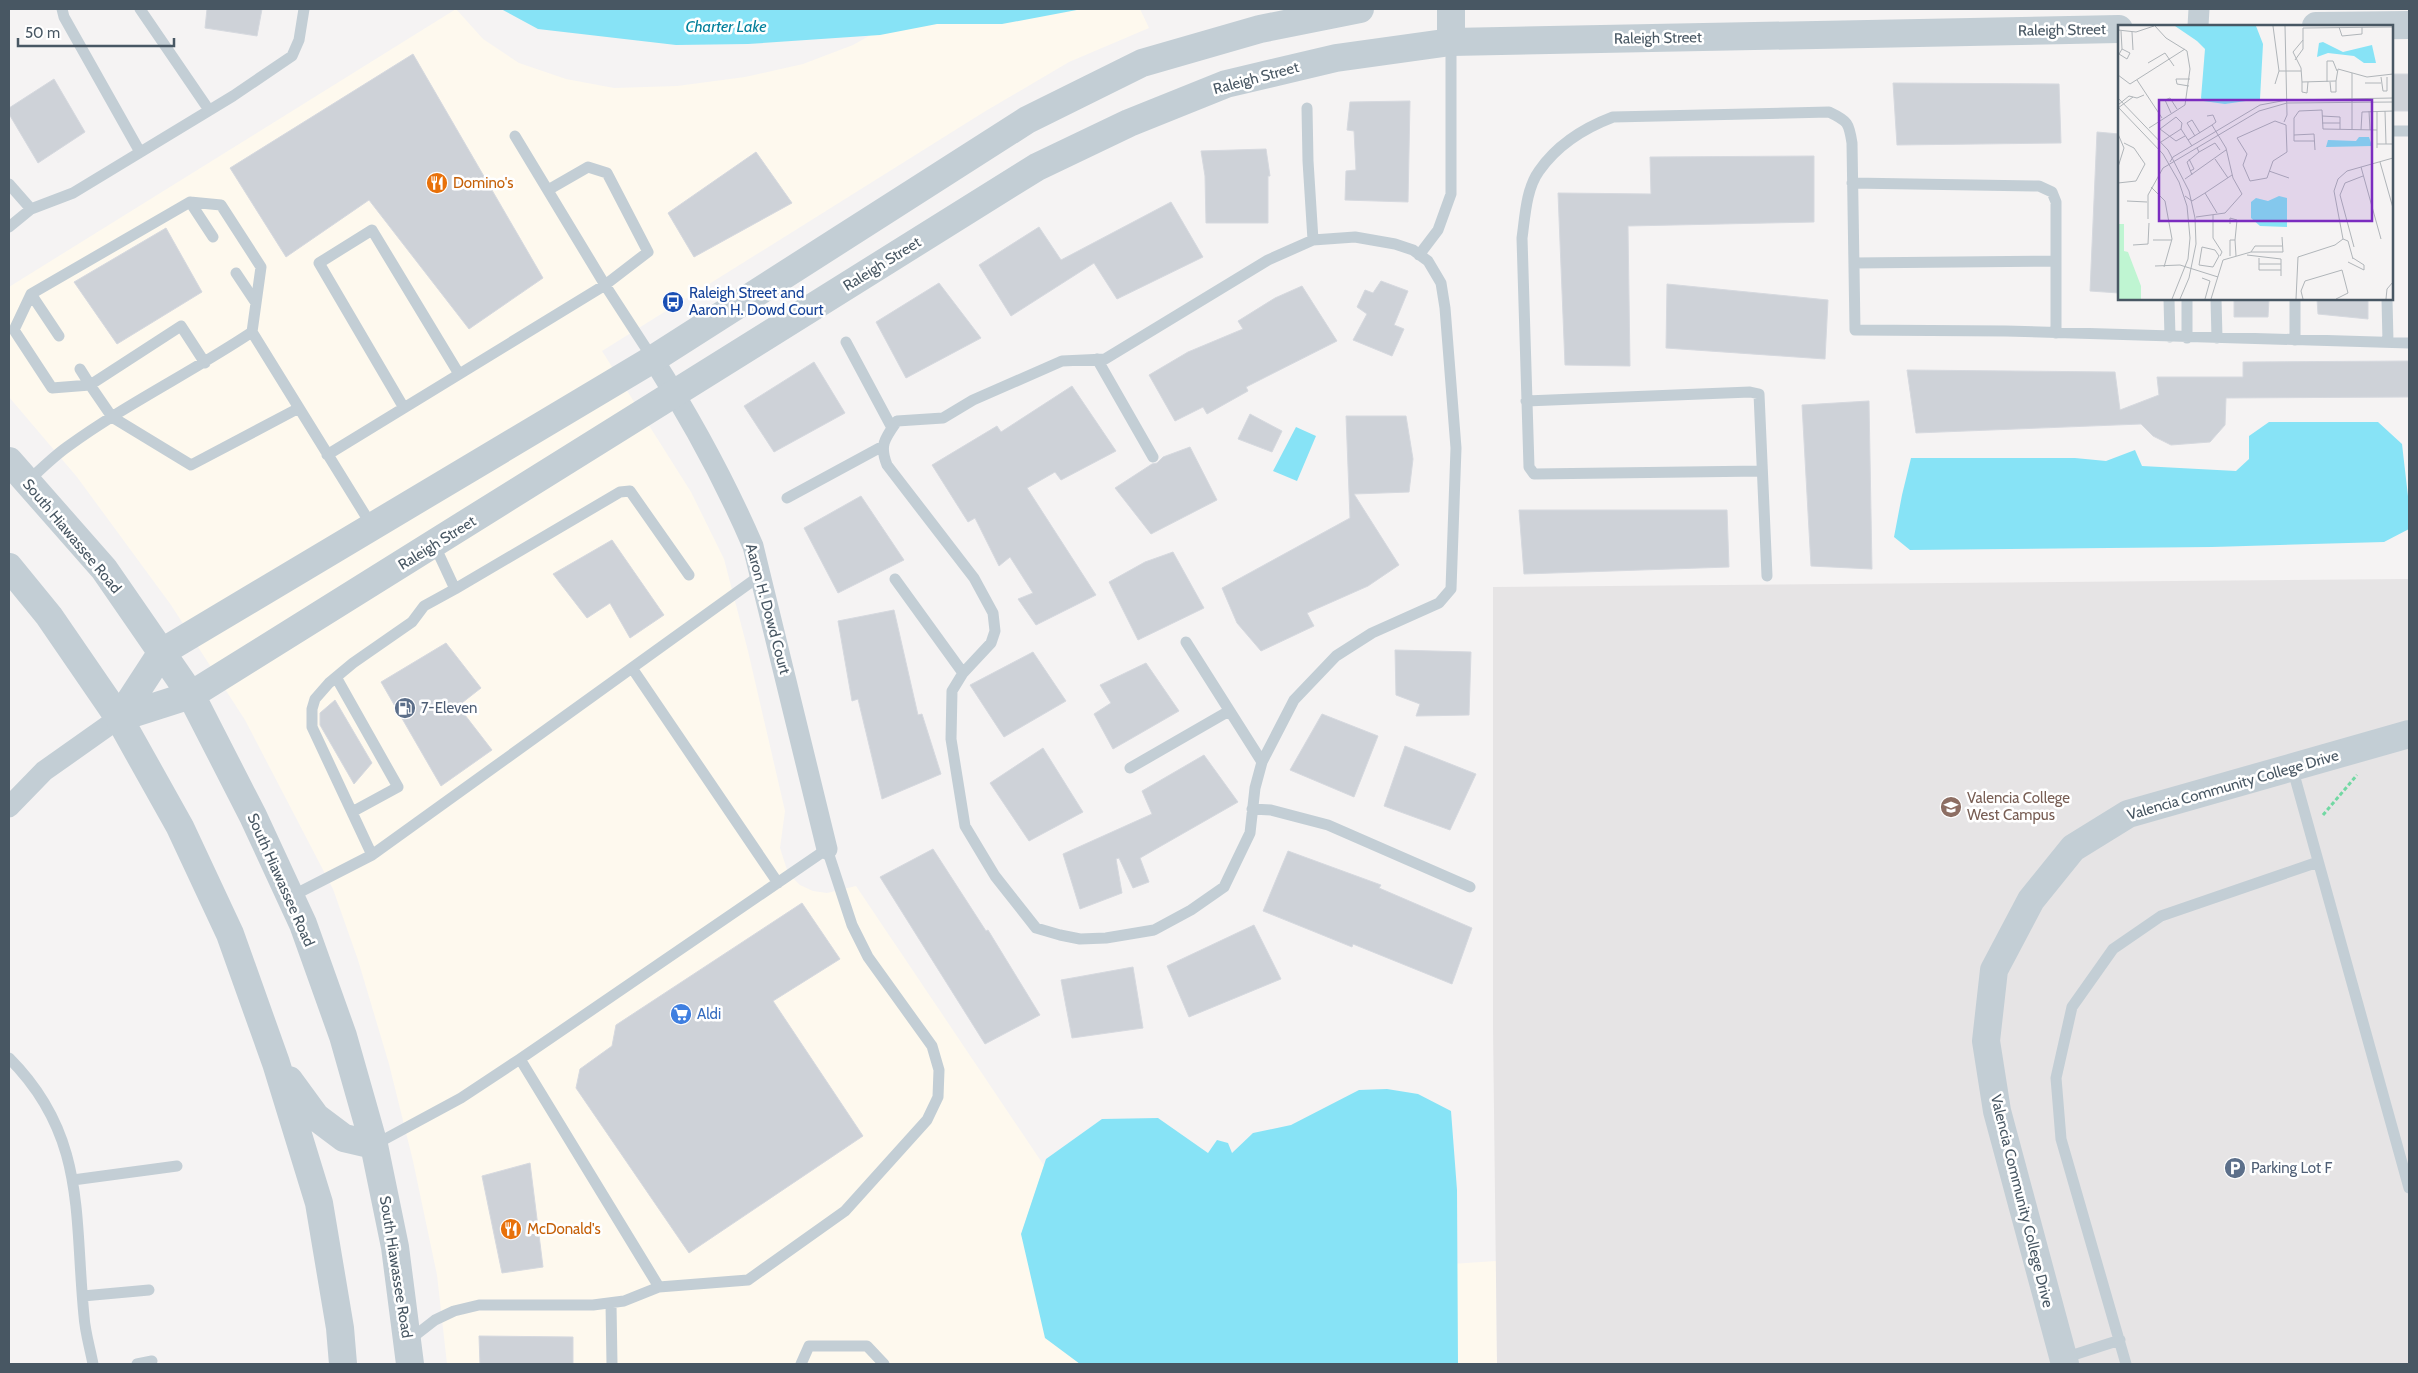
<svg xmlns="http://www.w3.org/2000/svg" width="2418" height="1373" font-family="Cabin,sans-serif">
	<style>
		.commercial { fill: #fef9ee }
		.education { fill: #e6e4e5 }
		.water { fill: #87e3f6 }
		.building { fill: #ced2d8; stroke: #d6d9df }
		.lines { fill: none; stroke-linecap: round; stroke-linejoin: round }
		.path { stroke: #72d8a3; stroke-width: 3; stroke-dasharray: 4 2.5; stroke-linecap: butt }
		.service { stroke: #c3ced5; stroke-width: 11 }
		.minor { stroke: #c3ced5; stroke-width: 21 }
		.tertiary { stroke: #c3ced5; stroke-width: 28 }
		.labels { text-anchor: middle; stroke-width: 5; stroke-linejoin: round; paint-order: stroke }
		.street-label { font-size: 15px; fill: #485763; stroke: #fff }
		.food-label { font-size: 15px; fill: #c56008; stroke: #fff; text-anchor: start }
		.transit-label { font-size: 15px; fill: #164399; stroke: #fff; text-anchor: start }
		.service-label { font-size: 15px; fill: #4e5e75; stroke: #fff; text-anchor: start }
		.education-label { font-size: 15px; fill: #785e54; stroke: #fff; text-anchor: start }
		.shop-label { font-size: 15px; fill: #366cbe; stroke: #fff; text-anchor: start }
		.water-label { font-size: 16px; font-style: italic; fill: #03809b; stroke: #fff }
		.inset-road { fill: none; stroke: #b0b5b9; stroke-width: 1 }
		.view { fill: #7b2cbf; fill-opacity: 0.15; stroke: #7b2cbf; stroke-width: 2.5 }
		.inset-edge { fill: none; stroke: #485763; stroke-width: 2.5 }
	</style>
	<rect width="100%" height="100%" fill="#f5f3f3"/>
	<path class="commercial" d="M456,9l27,30 36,24 47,16 48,9 63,-2 68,-9 58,-13 50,-19 64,-36h223l9,19 -80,34 -85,50 -382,239 89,141 33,67 24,92 37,160 -5,37 8,25 12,12 13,6 14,2 29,-7 269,400 371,-25 1,103h-1050l-10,-89 -24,-114 -24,-97 -31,-104 -25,-71 -88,-169 -74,-115 -94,-128 -68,-80v-110z"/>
	<path class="education" d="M2409,579v785h-912l-4,-337v-440z"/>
	<path class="water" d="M501,9h581l-80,15h-65l-57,11 -132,9 -72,1 -138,-16z
		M2269,422h109l24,22 7,61v24l-25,13 -172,5 -302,3 -16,-13 8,-42 9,-37h164l31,3 29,-11 7,16 94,5 13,-12v-23z
		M1296,427l20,9 -19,45 -24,-10z
		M1387,1089l31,5 33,17 6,79 1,174h-378l-35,-26 -24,-104 25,-75 56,-40 56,-1 50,35 9,-13 11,3 4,10 21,-20 38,-8 68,-35z"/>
	<path class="building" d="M207,9h55l-5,27 -52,-8z
		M413,54l130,224 -74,51 -100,-129 -83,57 -56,-89z
		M2392,74h17v37h-17z
		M54,79l31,53 -47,31 -29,-49v-6z
		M1893,83l166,1 2,59 -164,2z
		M1410,101l-2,101 -63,-2 1,-29 10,-1 -2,-39 -7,-1 3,-28z
		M2097,132l22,2v159l-29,-2z
		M1266,149l4,27h-2v47h-62l-1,-47 -4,-25z
		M756,152l36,51 -98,54 -26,-44z
		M1814,156v66l-186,4 2,140 -65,-1 -7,-172 93,1 -1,-37z
		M1171,202l32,55 -86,42 -23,-36 -83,53 -32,-51 60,-38 22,33z
		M166,228l36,64 -85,52 -43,-62z
		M1381,281l27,10 -14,34 10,4 -12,27 -39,-16 14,-26 -10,-7 8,-17 8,3z
		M939,283l42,55 -75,40 -30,-56z
		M1667,284l161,16 -3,59 -159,-11z
		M1302,286l35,55 -91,46 2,4 -41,23 -4,-7 -28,14 -26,-46 39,-23 55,-23 -5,-8 37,-23z
		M2234,299h35l-1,18h-34z
		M2317,299h51v20l-50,-5z
		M2409,361v36l-183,1 -1,27 -15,17 -39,3 -18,-9 -12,-12 -225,9 -9,-63 208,2 5,38 39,-15 -2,-18h86v-15z
		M814,362l31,51 -71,39 -30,-46z
		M1072,386l44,65 -55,29 -6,-8 -28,16 69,107 -60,30 -18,-26 15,-6 -23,-36 -11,9 -24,-48 -7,4 -36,-57 65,-39 4,6z
		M1869,401l3,168 -61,-3 -9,-161z
		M1250,414l32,17 -10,21 -34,-13z
		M1346,416h60l7,43 -4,33 -55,2 45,71 -31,21 -61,27 7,13 -53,25 -24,-28 -15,-35 128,-70z
		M1190,447l27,53 -66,34 -36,-46 37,-24 5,-1 6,-6z
		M861,496l43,64 -66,33 -34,-65z
		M1519,510h208l2,57 -205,7z
		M612,540l52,75 -34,23 -20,-35 -23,15 -34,-44z
		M1173,552l31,56 -66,32 -29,-58 36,-20z
		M894,610l24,105 4,-1 19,60 -59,25 -24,-100 -6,2 -14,-80z
		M446,643l35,45 -23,18 34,44 -51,36 -60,-104z
		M1395,650l76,2 -2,63 -53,1 4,-12 -24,-9z
		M1033,652l33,49 -62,36 -34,-52z
		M1146,663l33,48 -66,38 -19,-35 17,-11 -11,-18z
		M335,700l37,63 -18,21 -34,-59v-12z
		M1322,714l56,22 -24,61 -64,-27z
		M1405,746l71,28 -26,56 -66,-24z
		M1043,748l40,64 -54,29 -39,-58z
		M1204,755l34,47 -98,56 9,24 -16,6 -14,-30 -3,1 6,34 -42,16 -17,-55 89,-40 -10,-23z
		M933,849l53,82 2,-1 52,85 -55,29 -105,-167z
		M1288,851l93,34 -2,3 93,40 -20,56 -99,-40 -1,3 -89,-36z
		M802,903l38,56 -67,42 90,135 -174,117 -113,-165 4,-19 32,-23 4,-21z
		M1254,925l27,54 -92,38 -22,-51z
		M1133,967l10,61 -71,10 -11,-58z
		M530,1163l13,104 -41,6 -20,-97z
		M479,1336l94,1v27h-93z"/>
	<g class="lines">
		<path class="path" d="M2323,815l34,-40"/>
		<path class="service" d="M62,9l2,8 76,135
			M140,9l69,101
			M1307,108l1,53 5,79
			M2392,131h17
			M515,136l90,149 43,-33 -41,-79 -19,-6 -40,23
			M1852,183l187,3 13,6 4,10v131
			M9,184l22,25
			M190,202l23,35
			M9,227l22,-18 42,-16 160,-97 59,-40 7,-16 5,-31
			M1355,237l40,7 18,6 15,11 13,22 4,25 11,140 -5,141 -12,14 -67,30 -36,23 -42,44 -32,62 -7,26 -5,45 -26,54 -33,23 -37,20 -48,8 -26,1 -20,-4 -24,-7 -41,-52 -30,-50 -14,-87 1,-48 11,-18 28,-30 4,-12 -2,-18 -19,-35 -87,-113c-8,-20 -2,-27 10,-44l46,-3 30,-18 89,-39 43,-2 163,-99 45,-20z
			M1419,255l19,-25 13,-36v-152
			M1854,263l202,-2
			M236,273l20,30
			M31,294l28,42
			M2169,299l1,38
			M2187,299v39
			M2216,299l1,39
			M2387,299l1,43
			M252,332l9,-65 -40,-62 -31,-3 -159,92 -17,36 38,58 38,-3 22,32 79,48 108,-57
			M2295,340v-41
			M846,342l46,86
			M1097,359l56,98
			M80,369l10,16 91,-59 24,37
			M1526,401l224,-9 9,2 8,182
			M404,408l-85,-145 53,-33 87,144
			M327,455l278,-170 48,74
			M1762,471l-228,3 -5,-7 -7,-229c3,-21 4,-49 17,-67 18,-26 45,-43 74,-54l216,-5c19,9 20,11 23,31l3,187 151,1 403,12
			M27,482c13,-12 26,-25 40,-35 59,-43 125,-75 185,-115l120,194
			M787,498l96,-52
			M895,579l68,94
			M455,589l165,-97 10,-1 59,84
			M1186,642l76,120
			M632,668l146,215
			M336,677l62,110 -46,25
			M2292,767l117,421
			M1130,768l99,-57
			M1252,809l19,1 57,15 142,62
			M372,855l-60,-128v-18l3,-10 14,-16 24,-20 59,-41 12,-16 31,-17 -21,-45
			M290,897l82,-42 389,-280
			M9,1058c78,78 65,158 75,258 1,16 6,32 9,48
			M374,1145l87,-47 59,-39 139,228
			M73,1180l104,-14
			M83,1296l66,-6
			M611,1304l1,60
			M408,1341l27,-21 19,-9 25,-6h114l31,-4 35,-14 89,-7 97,-69 82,-91 11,-23 1,-27 -7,-24 -64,-89 -16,-32 -25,-76 -307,210
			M2064,1358l56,-18
			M137,1364l15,-3
			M801,1364l8,-18h58l17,18
			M2126,1364l-65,-225 -5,-61 16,-71 41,-58 48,-33 157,-54"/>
		<path class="minor" d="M2198,26l1,-17
			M653,359c38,60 72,122 100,187l74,303
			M9,807l35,-36 75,-53"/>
		<path class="tertiary" d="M2316,26l93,-1
			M1451,42v-33
			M9,461l95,108 87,126 62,121 50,108 40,112 31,109 21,102 15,117
			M9,567l40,49 70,102 61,109 50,107 46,129 43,140 21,125 3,36
			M119,718l72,-23 846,-528 92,-44 97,-39 110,-26 115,-16 668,-13
			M119,718l43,-66 491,-293 374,-239 115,-57 118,-34 100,-20
			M289,1080l27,37 28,21 30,7
			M2065,1364l-68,-253 -11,-70 8,-71 37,-70 42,-52 55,-34 281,-80"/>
	</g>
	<defs>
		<g id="restaurant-disc" transform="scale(1.125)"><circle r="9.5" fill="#e8710a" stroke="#fff"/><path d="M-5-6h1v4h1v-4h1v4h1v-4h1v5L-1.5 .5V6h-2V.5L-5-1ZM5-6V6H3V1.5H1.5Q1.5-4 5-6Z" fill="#fff"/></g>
		<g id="bus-disc" transform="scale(1.125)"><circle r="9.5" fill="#1a4fb4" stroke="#fff"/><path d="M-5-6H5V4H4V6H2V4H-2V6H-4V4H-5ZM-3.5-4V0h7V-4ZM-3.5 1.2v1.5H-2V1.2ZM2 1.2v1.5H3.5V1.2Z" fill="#fff"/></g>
		<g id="fuel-disc" transform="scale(1.125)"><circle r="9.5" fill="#5c6f8a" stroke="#fff"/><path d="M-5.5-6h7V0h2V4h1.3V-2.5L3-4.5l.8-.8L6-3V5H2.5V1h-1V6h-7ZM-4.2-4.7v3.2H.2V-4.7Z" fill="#fff"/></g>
		<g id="university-disc" transform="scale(1.125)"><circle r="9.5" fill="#8d6e63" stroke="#fff"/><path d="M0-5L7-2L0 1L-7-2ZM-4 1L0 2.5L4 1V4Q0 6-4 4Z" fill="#fff"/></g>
		<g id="supermarket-disc" transform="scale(1.125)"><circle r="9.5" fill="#3f7fe0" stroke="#fff"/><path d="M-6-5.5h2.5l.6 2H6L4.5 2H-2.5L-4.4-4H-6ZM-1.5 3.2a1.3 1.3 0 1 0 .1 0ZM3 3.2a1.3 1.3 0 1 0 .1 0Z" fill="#fff"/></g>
		<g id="parking-disc" transform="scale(1.125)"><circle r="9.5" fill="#5c6f8a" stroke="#fff"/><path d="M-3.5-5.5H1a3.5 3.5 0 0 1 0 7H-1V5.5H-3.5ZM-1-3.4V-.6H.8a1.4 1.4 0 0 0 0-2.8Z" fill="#fff"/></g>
	</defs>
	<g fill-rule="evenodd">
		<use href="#restaurant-disc" x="437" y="183"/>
		<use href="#bus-disc" x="673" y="302"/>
		<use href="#fuel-disc" x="405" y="708"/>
		<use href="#university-disc" x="1951" y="807"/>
		<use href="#supermarket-disc" x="681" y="1014"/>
		<use href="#parking-disc" x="2235" y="1168"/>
		<use href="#restaurant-disc" x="511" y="1229"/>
	</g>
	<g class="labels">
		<g class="street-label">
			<text transform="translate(2062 30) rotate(-1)" y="5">Raleigh Street</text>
			<text transform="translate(1658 38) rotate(-1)" y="5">Raleigh Street</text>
			<text transform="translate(1256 78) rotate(-15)" y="5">Raleigh Street</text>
			<text transform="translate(882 264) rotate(-32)" y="5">Raleigh Street</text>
			<text transform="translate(72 536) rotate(50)" y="5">South Hiawassee Road</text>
			<text transform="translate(437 543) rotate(-32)" y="5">Raleigh Street</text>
			<text transform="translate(768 609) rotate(75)" y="5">Aaron H. Dowd Court</text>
			<text transform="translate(2233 785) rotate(-16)" y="5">Valencia Community College Drive</text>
			<text transform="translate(281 880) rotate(66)" y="5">South Hiawassee Road</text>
			<text transform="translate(2022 1201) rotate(76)" y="5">Valencia Community College Drive</text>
			<text transform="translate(396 1267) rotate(81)" y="5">South Hiawassee Road</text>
		</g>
		<g class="food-label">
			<text x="453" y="188">Domino's</text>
			<text x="527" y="1234">McDonald's</text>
		</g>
		<g class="transit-label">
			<text x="689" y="298">Raleigh Street and<tspan x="689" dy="17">Aaron H. Dowd Court</tspan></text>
		</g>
		<g class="service-label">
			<text x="421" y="713">7-Eleven</text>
			<text x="2251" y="1173">Parking Lot F</text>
		</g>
		<g class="education-label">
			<text x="1967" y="803">Valencia College<tspan x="1967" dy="17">West Campus</tspan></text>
		</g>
		<g class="shop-label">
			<text x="697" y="1019">Aldi</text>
		</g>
		<g class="water-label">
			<text x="726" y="32">Charter Lake</text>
		</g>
	</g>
	<g transform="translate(2118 25)">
		<rect width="275" height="275" fill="#f5f3f3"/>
		<path d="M0,199h6v27l4,1 13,34v13h-23z" fill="#bff5d2"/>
		<path d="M57,1h81l7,18 -3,55 -35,5 -22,-3 -2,-3 4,-49 -8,-8zM205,17l20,10 29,-7 4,18h-12l-10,-7 -26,-3 -11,4 2,-14zM241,112h10l3,9 -46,1 2,-7 28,1zM161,171l8,2v29l-27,-1 -9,-8v-16l5,-4 12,3z" fill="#87e3f6"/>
		<path class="inset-road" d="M155,1l6,45 -4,13M221,2l3,9 20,-2v-7M0,5l18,2 18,-6M3,6l1,18M14,7l1,18M185,15l-10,12 8,16 1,14 34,-1 2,-12 29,8 26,-3M0,31l4,-7 8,4 -3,6 -8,-5M177,35l8,-11v-21l90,-1M30,38l17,-10 9,13M161,46h22M0,50l12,9 55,-35M263,52l2,14h4v-14M19,55l25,38M184,57v10l5,1 1,-11M209,57v-21h6l4,10M212,57l1,10h5v-11M247,58h16M71,61l-12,-2 -1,-5h14M0,73l50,52 21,41 6,27 1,26 -7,34 -9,21M0,80l11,-9 8,2 7,-3M0,82l45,47 16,28 8,24 3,32 -2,21 -16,40M0,83l15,-11M251,86l1,19M259,86v37M267,86l1,33M53,88l-6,-13 5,-2 7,11M89,91l6,-1 3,7 -4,3M204,91l18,1v12M157,96l11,4 1,27 -14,9 -6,17 -17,3 -7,-16 4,-11 -10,-16zM166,97l3,-7 -2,-89M204,98h18M31,103l36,-23 5,-36 -3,-18 -21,-13 -11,-12M63,104l1,-6 -6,-6 -16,12 16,12 9,-5M234,104v-56M243,105l1,-18 31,-1M0,109l6,14 -6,19M176,110l20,-1 1,16M77,111l-8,-13 5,-3 8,13M70,115l24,-15 14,23 7,30 9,16 -17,19 -29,4M196,116h-20v-23l5,-7 23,-1 1,19 54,1M43,117l20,-13 11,17M259,119h16M81,127l16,-9 5,7M71,134l5,10 -4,2M97,134l13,19M52,137l3,-5 87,-52 27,-5 106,-2M262,137l13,46M243,142l20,72M151,146l20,7M74,150l-5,-13 12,-10 -2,-4M67,154l41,-29M0,158l18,-2 9,-17 -11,-16 -10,-5M33,162l14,14 7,38 -8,28M87,168l27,-18M67,171l7,5 13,-8 12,20M9,176l20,1M95,190v23l9,14 -2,4M30,194v-24l15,-27 96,-57 28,-8 106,-1M112,199v-6l7,2 -2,20M225,214l5,2 5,18M35,215h19M15,220l15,-1 1,-21M84,222l13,3 4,6 -6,11 -14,-2zM236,222l-14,-52 5,-12 18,-7M133,227l4,-6h27M129,230l34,4v17M112,231v-16h5l1,16M141,233v12h22M230,237l16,8v-5l-11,-7M141,239h22M37,241l25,-1 38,12M84,253l8,3 -5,18M93,274l12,-39 28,-8h32l-1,-15M178,274l2,-42 37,-12 8,-6 -9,-48 4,-12 9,-8 46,-13M185,274l-2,-8 4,-10 37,-11 6,23 -12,6M268,274l1,-10 6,-7"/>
		<path class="view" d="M41,75h213v121h-213z"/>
		<rect width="275" height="275" class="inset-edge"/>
	</g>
	<rect width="2418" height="1373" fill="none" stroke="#485763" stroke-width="20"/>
	<path d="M18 38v8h156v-8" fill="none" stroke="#485763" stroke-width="2.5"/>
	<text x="25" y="38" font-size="15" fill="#485763" stroke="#ffffff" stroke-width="4" paint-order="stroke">50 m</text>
</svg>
